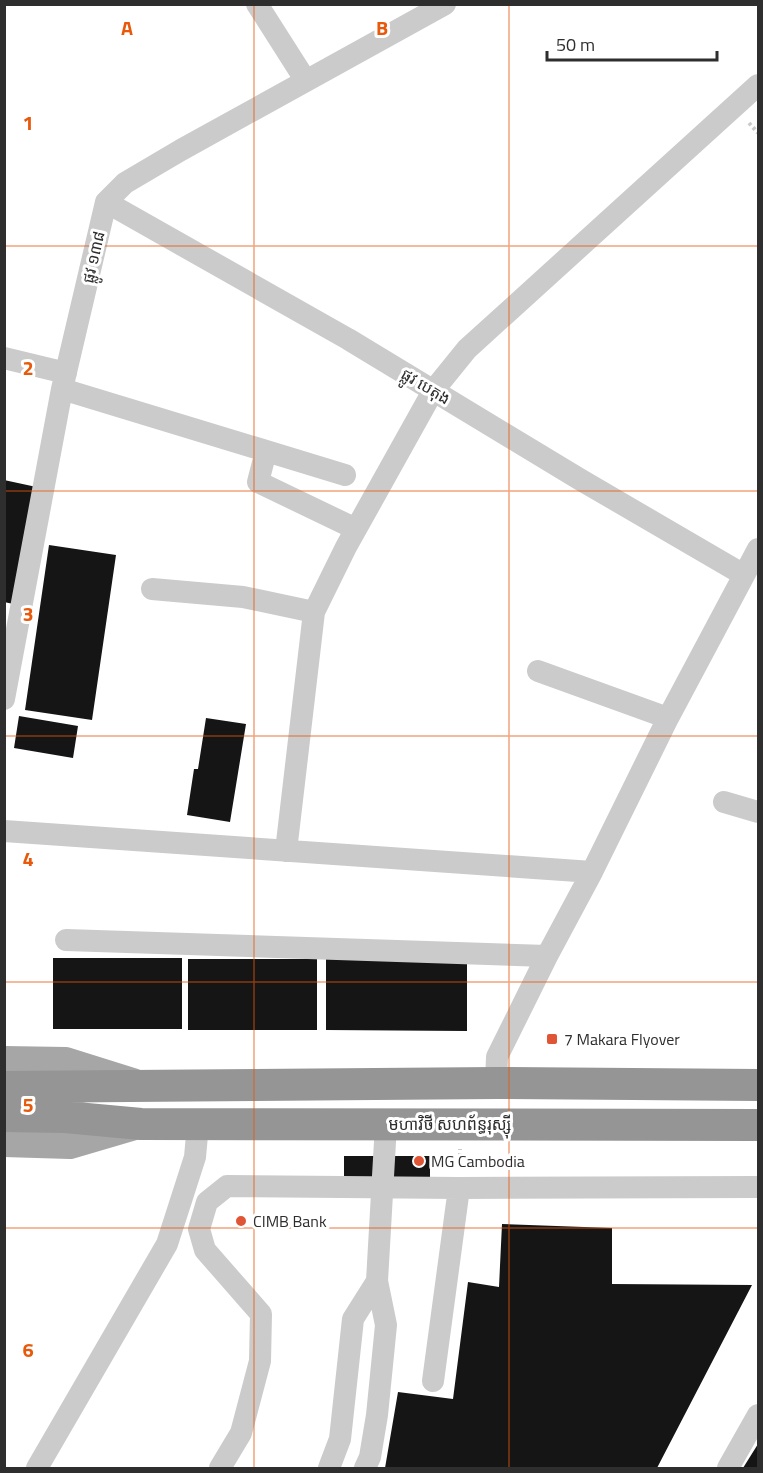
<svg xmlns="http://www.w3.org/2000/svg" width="763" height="1473" font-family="'Titillium Web','Noto Sans Khmer',sans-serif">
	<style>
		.building { fill: #151515 }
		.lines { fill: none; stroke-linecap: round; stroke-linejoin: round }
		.path { stroke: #cbcbcb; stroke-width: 4; stroke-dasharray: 3 3; stroke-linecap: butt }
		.minor { stroke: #cbcbcb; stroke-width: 22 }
		.major { stroke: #a6a6a6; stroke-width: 28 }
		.highway { stroke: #959595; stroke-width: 32 }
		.grid { fill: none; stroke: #e8590c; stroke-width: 1.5; stroke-opacity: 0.55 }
		.poi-dot { fill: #df5536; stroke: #fff; stroke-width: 2 }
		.labels { text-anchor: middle; stroke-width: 6; stroke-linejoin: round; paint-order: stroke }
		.street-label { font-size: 16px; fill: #2e2e2e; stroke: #fff }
		.poi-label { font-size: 16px; fill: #2e2e2e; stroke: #fff; text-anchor: start }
		.grid-label { font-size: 20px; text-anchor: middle; font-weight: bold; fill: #e8590c; stroke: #fff; stroke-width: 6; stroke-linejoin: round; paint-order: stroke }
	</style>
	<rect width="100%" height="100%" fill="#fff"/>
	<path class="building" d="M4,480l37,8 -23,117 -14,-3z
		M49,545l67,10 -24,165 -67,-10z
		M19,716l59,10 -5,32 -59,-10z
		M206,718l40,6 -16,98 -43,-7 7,-46h4z
		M53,958h129v71h-129z
		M188,959h129v71h-129z
		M326,959l141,1v71l-141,-1z
		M344,1156h86v26l-86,-1z
		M502,1224l110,4v56l140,1 -95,183h-272l13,-76 55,7 15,-117 31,5z
		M758,1444v24h-15z"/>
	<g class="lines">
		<path class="path" d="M749,123l9,10
			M460,1168v-19"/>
		<path class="minor" d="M257,4l49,77
			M106,202l242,137 233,141 163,95
			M4,358l62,15
			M62,389l283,86
			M266,451l-8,31 98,47
			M152,589l91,8 71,15
			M538,671l130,47
			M4,699l58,-310 44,-187 19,-19 56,-33 264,-146
			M724,802l34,10
			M4,831l588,41
			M286,851l28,-239 32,-65 87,-156 34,-42 291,-264
			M66,940l481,16
			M496,1083l1,-26 50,-101 45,-84 76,-154 90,-169
			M433,1381l26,-193
			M37,1468l130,-224 28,-87 3,-33
			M220,1468l21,-35 19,-72 1,-47 -56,-64 -6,-21 8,-27 20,-16 232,2 299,-1
			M329,1468l11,-29 13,-120 24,-38
			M365,1468l5,-11 7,-42 9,-90 -9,-44 9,-157
			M728,1468l30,-53"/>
		<path class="major" d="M4,1060l62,1 67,21
			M4,1143l66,2 68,-20"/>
		<path class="highway" d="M4,1087l492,-4 262,2
			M4,1116l61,1 76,7 617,1"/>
	</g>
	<path class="grid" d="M254,4v1464M509,4v1464M4,246h754M4,491h754M4,736h754M4,982h754M4,1228h754"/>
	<g class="poi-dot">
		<rect x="546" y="1033" width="12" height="12" rx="3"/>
		<circle cx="419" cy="1161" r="6"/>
		<circle cx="241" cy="1221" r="6"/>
	</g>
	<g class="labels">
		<g class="street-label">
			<text transform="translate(93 257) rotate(-77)" y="6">ផ្លូវ ១៣៨</text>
			<text transform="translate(426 386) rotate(31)" y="6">ផ្លូវ បេតុង</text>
			<text x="450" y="1130">មហាវិថី សហព័ន្ធរុស្ស៊ី</text>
		</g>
		<g class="poi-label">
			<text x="564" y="1045">7 Makara Flyover</text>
			<text x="431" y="1167">MG Cambodia</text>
			<text x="253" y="1227">CIMB Bank</text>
		</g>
	</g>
	<g class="grid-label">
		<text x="127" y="35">A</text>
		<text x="382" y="35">B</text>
		<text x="28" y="130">1</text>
		<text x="28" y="375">2</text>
		<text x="28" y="621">3</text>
		<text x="28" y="866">4</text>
		<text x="28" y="1112">5</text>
		<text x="28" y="1357">6</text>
	</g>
	<rect width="763" height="1473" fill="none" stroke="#2e2e2e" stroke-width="12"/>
	<path d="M547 51v9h170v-9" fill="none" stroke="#2e2e2e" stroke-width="3"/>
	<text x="556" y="51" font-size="18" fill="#2e2e2e" stroke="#ffffff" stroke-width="4.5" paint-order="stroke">50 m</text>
</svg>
